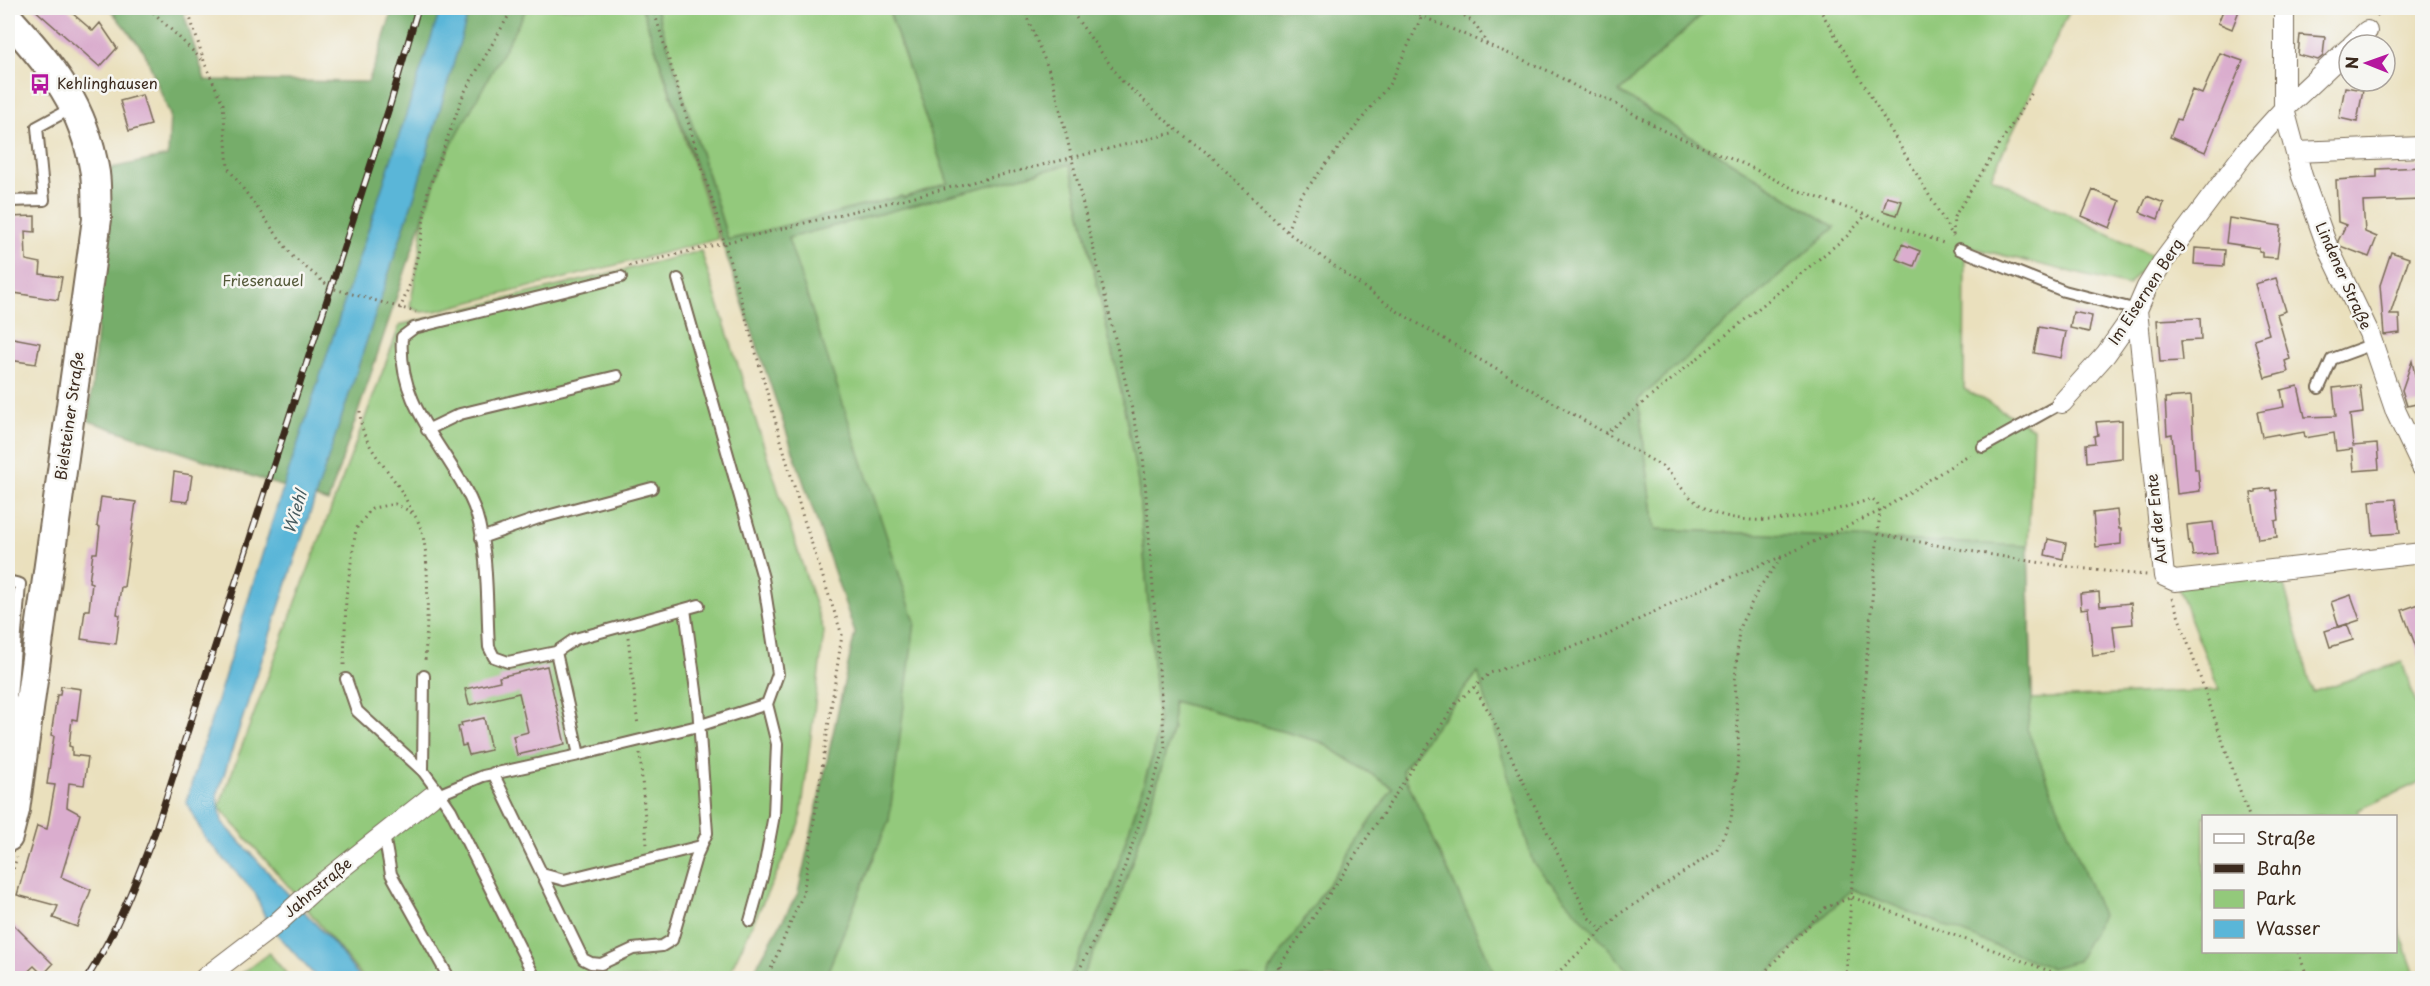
<svg xmlns="http://www.w3.org/2000/svg" width="2430" height="986" font-family="'Playpen Sans',sans-serif">
	<style>
		.green { fill: #93c97b; stroke: #677a4c; stroke-width: 1.5; fill-rule: evenodd }
		.forest { fill: #76ad6b; stroke: #586c44; stroke-width: 1.5 }
		.water { fill: #5ab6d8; stroke: #4a707b; stroke-width: 1.5 }
		.building { fill: #daadce }
		.lines { fill: none; stroke-linecap: round; stroke-linejoin: round }
		.service-casing { stroke: #786a56; stroke-width: 14 }
		.minor-casing { stroke: #786a56; stroke-width: 22 }
		.secondary-casing { stroke: #786a56; stroke-width: 32 }
		.path { stroke: #786a56; stroke-width: 3; stroke-dasharray: 1.5 4.5; stroke-linecap: butt }
		.service { stroke: #fff; stroke-width: 10 }
		.minor { stroke: #fff; stroke-width: 20 }
		.secondary { stroke: #fff; stroke-width: 28 }
		.rail-casing { stroke: #3b2a1e; stroke-width: 7 }
		.rail { stroke: #f6f6f2; stroke-width: 4.5; stroke-dasharray: 14; stroke-linecap: butt }
		.labels { text-anchor: middle; stroke-width: 5; stroke-linejoin: round; paint-order: stroke }
		.poi-label { font-size: 15px; fill: #3b2a1e; stroke: #f6f6f2; text-anchor: start }
		.street-label { font-size: 15px; fill: #3b2a1e; stroke: #f6f6f2 }
		.park-label { font-size: 15px; fill: #555a3a; stroke: #f6f6f2 }
		.water-label { font-size: 16px; font-style: italic; fill: #465b5f; stroke: #f6f6f2 }
	</style>
	<rect width="100%" height="100%" fill="#f6f6f2"/>
	<filter id="ink" filterUnits="userSpaceOnUse"><feTurbulence type="fractalNoise" baseFrequency=".0167" numOctaves="2"/><feDisplacementMap in="SourceGraphic" scale="12" xChannelSelector="R" yChannelSelector="G"/><feConvolveMatrix kernelMatrix="1 2 1 2 8 2 1 2 1" color-interpolation-filters="sRGB"/></filter>
	<filter id="wash" filterUnits="userSpaceOnUse"><feTurbulence type="fractalNoise" baseFrequency=".008" numOctaves="4" result="noise"/><feDisplacementMap in="SourceGraphic" scale="24" xChannelSelector="R" yChannelSelector="G"/><feGaussianBlur stdDeviation="1.35" result="paint"/><feColorMatrix in="noise" values="0 0 0 0 0 0 0 0 0 0 0 0 0 0 0 0 0 1.4 0 .05"/><feComposite in="paint" operator="in"/></filter>
	<g filter="url(#wash)">
		<rect width="100%" height="100%" fill="#eae0bd"/>
		<path class="green" d="M527,8h115l76,231 -282,72 -15,1 -11,-5 10,-57 4,-38 11,-38z
			M656,8h232l60,175 -46,15 -1,-1 -173,43z
			M1709,8h362l-80,169 163,79 -26,30 -163,-40 -1,143 69,39 -5,118 4,153 187,-9 -43,-108 104,-11 33,121 89,-30 20,59v60l-64,29 2,6h-156v136h192v-32l20,58h-919l-95,-208 77,-99 54,192 296,-326 -174,-8 -17,-129 197,-173 -216,-135zM1871,539l10,1 -24,351 -6,-2z
			M1070,164l51,227 17,92 20,237 -4,31 -44,139 -41,88h-244l64,-158 -101,-582z
			M701,251l123,381 -24,192 -73,154h-364l-72,-89 -72,-82 181,-482z
			M1173,701l148,41 73,46 -124,182 -2,8h-187l37,-74 35,-106 20,-71z
			M269,953l21,25h-54z"/>
		<path class="forest" d="M109,8h73l23,72 163,2 11,-28 14,-46h134l-86,156 -113,338 -239,-81 22,-253 57,-12 2,-41 -26,-64z
			M642,8h14l72,232 174,-44 1,2 45,-15 -60,-175h821l-90,84 216,135 -197,173 17,129 373,17 4,153 -5,30 75,187 -25,45 -26,7 -199,-79 -89,89h-128l-102,-115 -55,-191 -76,98 95,208h-229l2,-8 123,-182 -72,-46 -148,-41v26l-20,71 -35,106 -37,74h-12l41,-88 44,-139 4,-31 -20,-237 -17,-92 -51,-227 -282,74 127,384 -26,198 -64,158h-75l48,-85 57,-260z"/>
		<path class="water" d="M441,8h29l-55,186 -198,602 5,26 112,122 26,34h-43l-49,-54 -13,-31 -50,-55 -19,-36 88,-286z"/>
		<g id="blocks">
			<path class="building" d="M33,8h33l27,23 7,-8 17,25 -17,19z
				M2224,8h16l-8,21 -14,-6z
				M2300,35l25,2 -2,19 -5,4 -20,-5z
				M2220,53l23,8 -38,91 -35,-15 7,-18 3,1 12,-30 10,4z
				M2345,87l18,3 -6,32 -18,-4z
				M142,95l9,30 -22,6 -9,-30z
				M2422,167v33l-59,2 2,30 12,5 -8,20 -29,-11 -2,-5 8,-16 -8,-3 -2,-42 41,-3v-8z
				M2093,190l27,11 -10,27 -28,-12z
				M2147,196l17,7 -6,16 -18,-7z
				M1887,197l15,4 -5,14 -14,-4z
				M35,216v16l-10,-1 1,29 15,3 -1,11 22,3 -4,23 -50,-8v-75z
				M2229,218l52,8 -4,32 -15,-1v-5l-3,-1v-3l-33,-5z
				M1902,244l18,7 -6,15 -18,-7z
				M2195,248l30,2 -1,16 -30,-2z
				M2391,252l18,6 -19,57h9l1,18 -16,2 -4,-50z
				M2276,278l10,33 -9,3 13,45 -5,2 3,11 -23,6 -11,-39 15,-5 -14,-50z
				M2073,312l19,4 -3,16 -19,-4z
				M2200,318l1,22 -20,1 2,20 -23,1 -3,-42z
				M2039,327l27,5 -5,26 -27,-5z
				M13,338l27,5 -4,21 -27,-4z
				M2412,361l9,42 -14,3 -5,-16z
				M2360,385l3,28 -13,2 3,31 24,-2 2,25 -25,2 -2,-22 -16,2 -2,-18 -29,5 -1,-6 -22,4 -4,-2 -16,3 -5,-25 27,-5 -3,-17 17,-4 7,31 31,-1 -3,-28z
				M2191,396l4,73h3l2,22 -23,3 -5,-60 -5,1 -2,-37z
				M2122,420v38l-35,4 -1,-18 9,-1 -1,-7 4,-1 -2,-13z
				M174,472l18,3 -4,27 -17,-2z
				M2270,488l1,3 5,-1 3,30 -4,1 2,16 -19,2 -7,-46 5,-1v-2z
				M101,497l35,5 -12,85h-3l-4,27 3,1 -4,29 -35,-5 4,-29h4l3,-27 -3,-1 4,-29h4l3,-26 -3,-1z
				M2396,499l4,34 -27,2 -3,-34z
				M2117,510l2,19h2v15l-25,3 -3,-34z
				M2213,522l4,31 -24,3 -2,-11h-2l-2,-20z
				M2048,539l18,4 -3,16 -18,-4z
				M2099,592l1,14 31,-3 2,21 -20,2 3,27 -23,3 -5,-48 -7,1 -1,-15z
				M2351,595l9,25 -21,7 -8,-25z
				M2422,603v57h-1l-19,-50z
				M2347,624l6,16 -23,7 -5,-16z
				M547,666l18,78 -48,11 -4,-19 15,-4 -9,-39 -50,12 -4,-16 35,-8 -1,-4z
				M61,686l20,3 -4,31 -5,-1 -3,27 3,1v8l16,2 -4,28 -15,-2 -2,24 13,7 -19,63 30,13 -14,37 -24,-9 5,-12 -41,-11 20,-69 10,3 8,-44 -8,-1 7,-48 -3,-1 6,-40h3z
				M484,718l7,32 -22,5 -3,-10 -4,1 -4,-19 4,-1 -1,-3z
				M8,919l45,45 -10,11 -9,-9 -13,12h-13z"/>
		</g>
	</g>
	<g filter="url(#ink)">
		<use href="#blocks" fill-opacity="0" stroke="#786a56" stroke-width="1.5"/>
		<g class="lines">
			<g class="service-casing">
				<path id="service" d="M8,201l36,-1 -7,-73 35,-19
					M1959,249l105,42 73,19
					M2319,388l13,-29 41,-15
					M427,430l33,-16 157,-38
					M1983,447l79,-44
					M481,538l55,-19 116,-31
					M8,581l12,3 -9,113 8,23
					M556,652l19,-13 124,-34
					M346,679l11,32 66,60 17,23 43,-18 96,-21 -23,-103 -48,10 -14,-5 -5,-10c-3,-44 1,-109 -19,-149 -27,-55 -73,-94 -68,-161l12,-9 207,-51
					M579,755l119,-29 69,-22 11,-30 -15,-96 -85,-299
					M423,771l1,-95
					M493,773l90,186 8,4 10,1 32,-15 29,-3 10,-6 24,-83 11,-24 -9,-127 -13,-97
					M435,796l5,-2 11,16 84,168
					M384,835l7,39 58,104
					M542,874l22,6 137,-34
					M750,921l13,-47 11,-59 3,-71 -10,-40"/>
			</g>
			<g class="minor-casing">
				<path id="minor" d="M2284,8v101l18,67 24,67 43,90 27,79 26,55
					M2352,45l15,-14
					M2296,152l126,-5
					M2137,310l27,266 11,5 247,-28
					M2062,403l44,-49 31,-44 10,-23 15,-24 84,-112 38,-42 65,-61
					M205,978l72,-55 33,-30 121,-96"/>
			</g>
			<g class="secondary-casing">
				<path id="secondary" d="M8,18c44,49 76,87 87,155 2,15 1,31 2,46l-72,519 -10,72 -7,27"/>
			</g>
			<path class="path" d="M149,8l55,54
				M187,8l18,56 18,40 5,64 65,89 38,31 85,24
				M653,8l63,205 86,301 40,121 -39,259 -36,84
				M1023,8l30,72 90,375 22,293 -54,159 -36,71
				M1069,8l53,73 56,50 33,25 76,76 113,81 265,155c10,11 19,25 31,34 43,34 128,13 175,-3l6,4 3,8 -16,177 -18,290
				M1403,8l148,64 31,18 27,10 57,32 80,33 48,24 152,55
				M1455,8l21,17 11,19
				M1819,8l134,228
				M2377,16l6,-8
				M1287,231l13,-34 91,-115 31,-66
				M1953,235l1,-18 79,-126
				M629,266l548,-134
				M400,309l10,-25 9,-34 9,-59 36,-98 49,-85
				M360,411c0,32 24,52 40,78 5,8 9,17 14,25
				M1605,434l242,-198 18,-20
				M1878,534c89,17 179,34 269,41
				M2172,598l77,218
				M628,637l10,89
				M344,665l2,-68 10,-68 16,-21 23,-4c6,3 16,7 20,12 19,27 11,114 10,148
				M1474,687l18,30 96,200 15,14
				M640,753l7,92
				M8,886l9,-29
				M2298,952l10,26
				M1280,966l5,12
				M1271,978l70,-101 115,-174 34,-30 113,-36 96,-47 84,-34 97,-45 90,-57
				M1552,978l69,-65 95,-62 15,-31 8,-68 -4,-71 4,-53 20,-40 22,-30
				M1759,978l66,-70 27,-11 216,81"/>
			<use href="#service" class="service"/>
			<use href="#minor" class="minor"/>
			<use href="#secondary" class="secondary"/>
			<g class="rail-casing">
				<path id="rail" d="M87,978c30,-47 49,-97 69,-149l234,-724 28,-97"/>
			</g>
			<use href="#rail" class="rail"/>
		</g>
	</g>
	<defs>
		<g id="bus-bare" transform="scale(1.62)"><path d="M-5-6H5V4H4V6H2V4H-2V6H-4V4H-5ZM-3.5-4V0h7V-4ZM-3.5 1.2v1.5H-2V1.2ZM2 1.2v1.5H3.5V1.2Z" fill="#b5179e" stroke="#f6f6f2" stroke-width="2.5" paint-order="stroke"/></g>
	</defs>
	<g fill-rule="evenodd">
		<use href="#bus-bare" x="40" y="84"/>
	</g>
	<g class="labels">
		<g class="poi-label">
			<text x="57" y="89">Kehlinghausen</text>
		</g>
		<g class="street-label">
			<text transform="translate(2343 276) rotate(66)" y="5">Lindener Straße</text>
			<text transform="translate(2146 292) rotate(-57)" y="5">Im Eisernen Berg</text>
			<text transform="translate(70 416) rotate(-82)" y="5">Bielsteiner Straße</text>
			<text transform="translate(2157 519) rotate(-96)" y="5">Auf der Ente</text>
			<text transform="translate(318 888) rotate(-40)" y="5">Jahnstraße</text>
		</g>
		<g class="park-label">
			<text x="263" y="286">Friesenauel</text>
		</g>
		<g class="water-label">
			<text transform="translate(295 512) rotate(-73)" y="6">Wiehl</text>
		</g>
	</g>
	<rect width="2430" height="986" fill="none" stroke="#f6f6f2" stroke-width="30"/>
	<rect x="2202" y="815" width="195" height="138" fill="#f6f6f2" stroke="#aba49d" stroke-width="1.5"/>
	<rect x="2214" y="834" width="30" height="9" fill="#ffffff" stroke="#aba49d" stroke-width="1.5"/>
	<text x="2256" y="845" font-size="18" fill="#3b2a1e">Straße</text>
	<rect x="2214" y="864" width="30" height="9" fill="#3b2a1e" stroke="#aba49d" stroke-width="1.5"/>
	<text x="2256" y="875" font-size="18" fill="#3b2a1e">Bahn</text>
	<rect x="2214" y="890" width="30" height="18" fill="#93c97b" stroke="#aba49d" stroke-width="1.5"/>
	<text x="2256" y="905" font-size="18" fill="#3b2a1e">Park</text>
	<rect x="2214" y="920" width="30" height="18" fill="#5ab6d8" stroke="#aba49d" stroke-width="1.5"/>
	<text x="2256" y="935" font-size="18" fill="#3b2a1e">Wasser</text>
	<g transform="translate(2367 63) rotate(271)"><circle r="28" fill="#f6f6f2" stroke="#aba49d" stroke-width="1.5"/>
	<path d="M0-4.5L10 22L0 15L-10 22Z" fill="#b5179e"/>
	<text y="-9" font-size="16" font-weight="bold" text-anchor="middle" fill="#3b2a1e">N</text>
	</g>
</svg>
